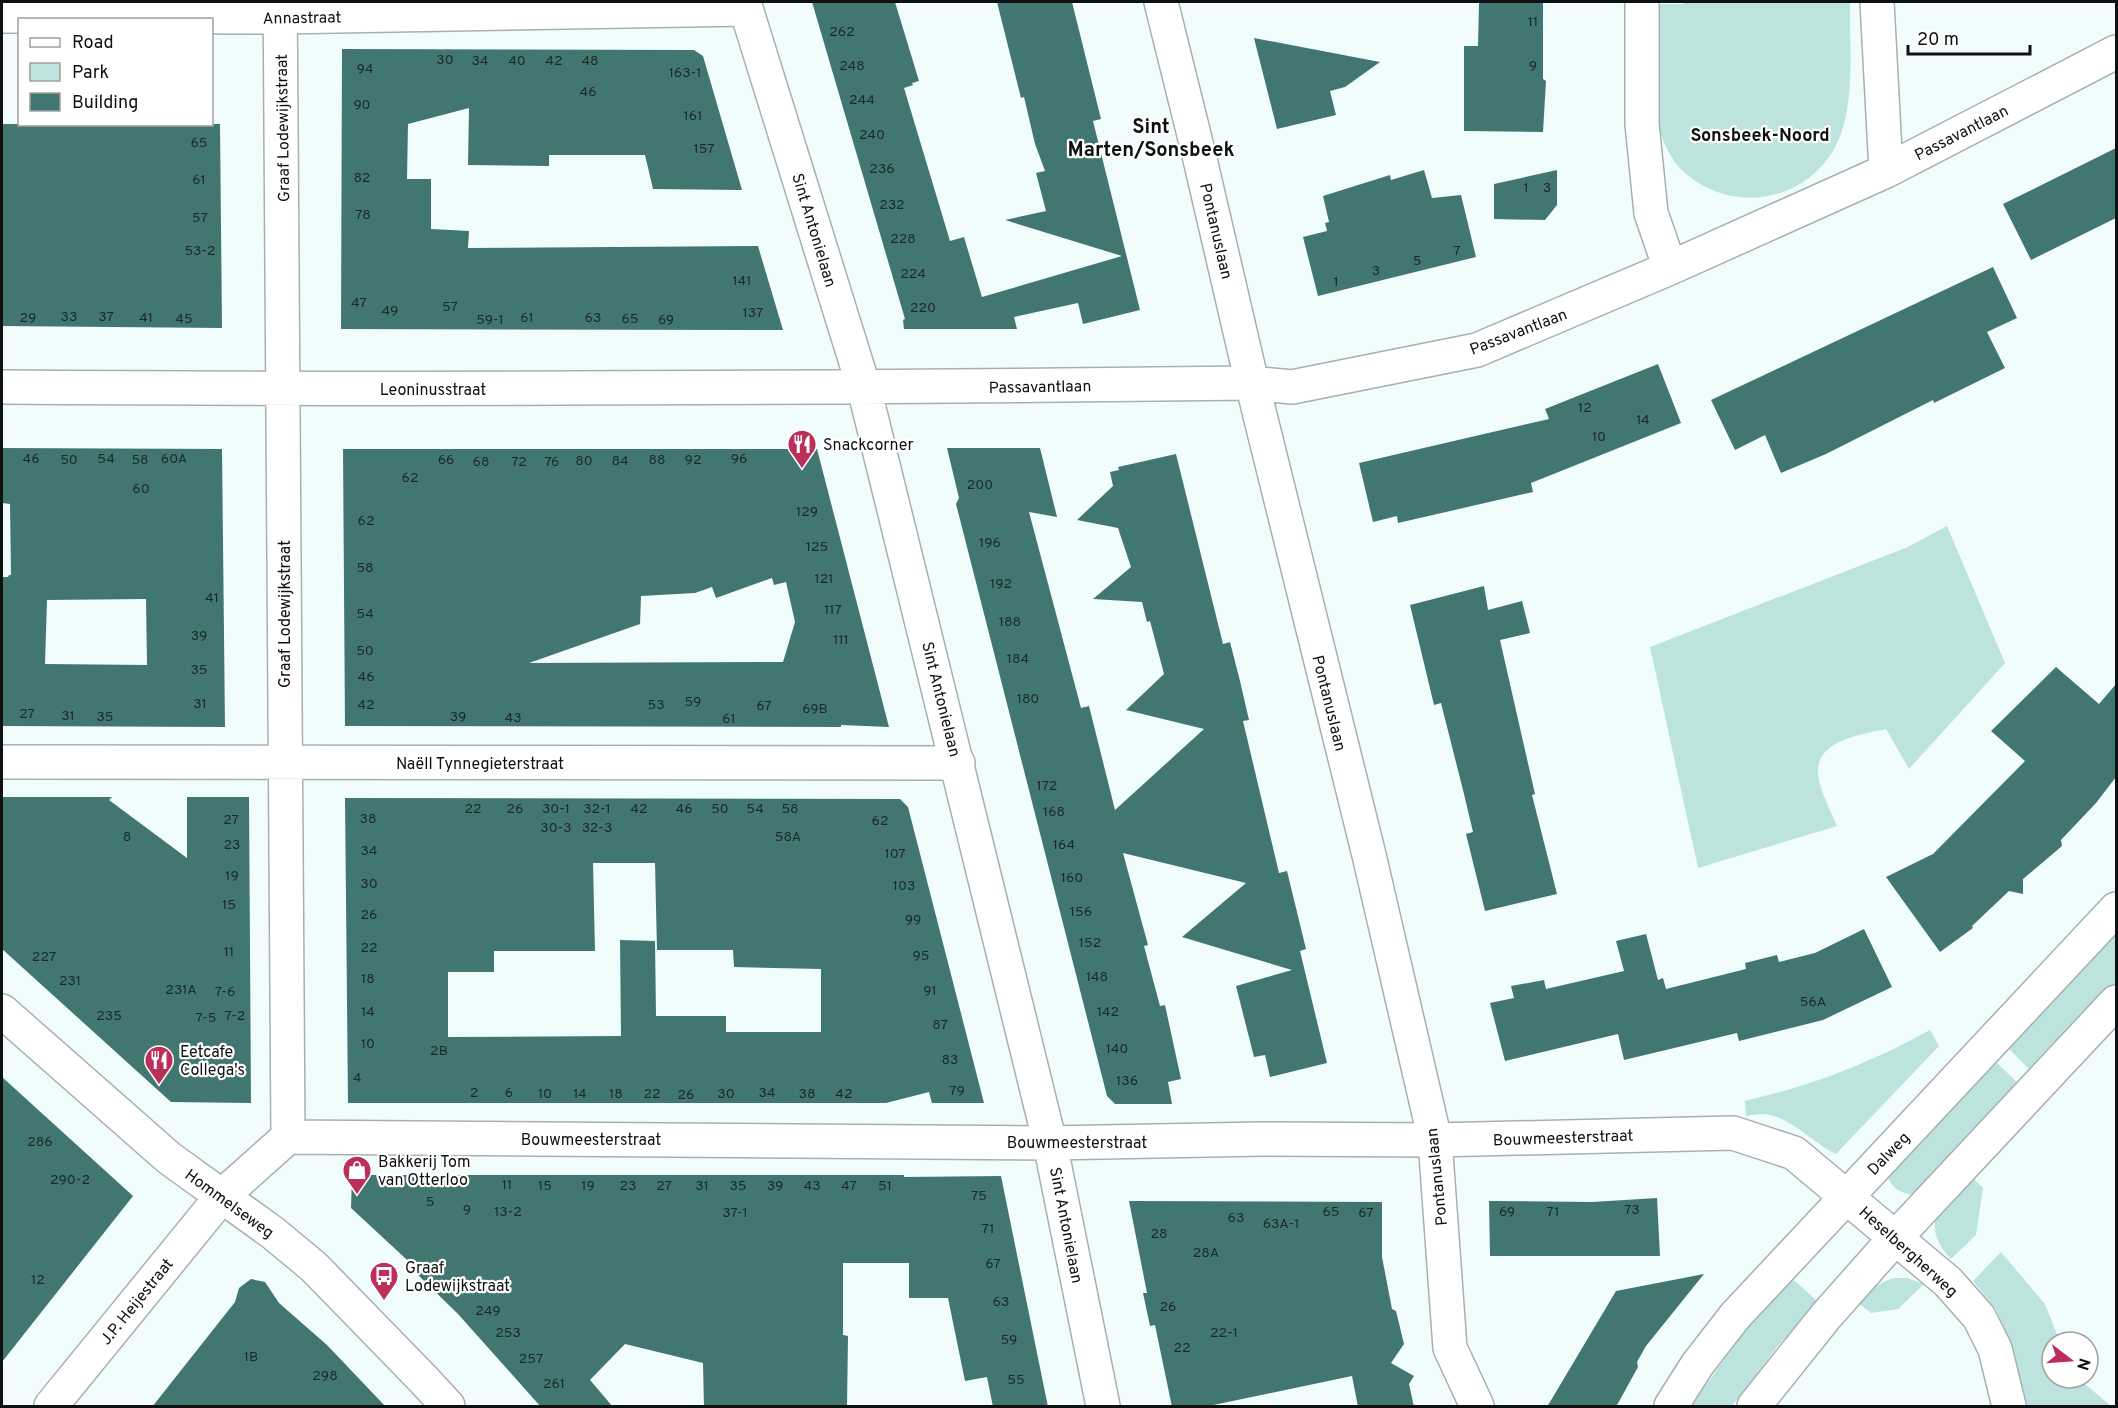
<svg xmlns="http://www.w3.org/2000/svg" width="2118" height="1408" font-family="Overpass,sans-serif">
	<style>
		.green { fill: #bce3de }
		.building { fill: #427771; fill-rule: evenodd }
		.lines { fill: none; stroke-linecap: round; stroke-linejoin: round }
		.minor-casing { stroke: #a6b1af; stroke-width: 36 }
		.minor { stroke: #fff; stroke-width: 33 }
		.labels { text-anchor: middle; stroke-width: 4.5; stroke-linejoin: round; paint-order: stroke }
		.number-label { font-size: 14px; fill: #1b2a29 }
		.street-label { font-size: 16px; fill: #0e1111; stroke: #fff }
		.poi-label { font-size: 16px; fill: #0e1111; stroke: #fff; text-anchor: start }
		.neighbourhood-label { font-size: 18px; font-weight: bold; fill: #0e1111; stroke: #fff }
		.quarter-label { font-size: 20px; font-weight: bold; fill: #0e1111; stroke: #fff }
	</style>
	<rect width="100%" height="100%" fill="#f1fdfc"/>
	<path class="green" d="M1684,2l166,1c-1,45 7,108 -17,148 -32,52 -101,62 -147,23 -16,-13 -27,-40 -31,-60 -1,-10 1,-22 1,-32 1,-26 2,-52 2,-78h26z
		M1947,526l58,137 -96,106 -23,-40c-22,5 -65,10 -68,39 -2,16 13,43 19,58l-139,42 -48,-221 258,-100z
		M2116,931v54l-82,89 -26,-26z
		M1930,1030l9,16 -103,108c-24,-11 -43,-36 -71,-40 -6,0 -13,1 -19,2l-1,-15c69,-16 123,-37 185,-71z
		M1995,1061l27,26 -103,107c-13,3 -30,-6 -31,-19z
		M1972,1177l11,11 -7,47 -25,24c-13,-14 -20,-27 -14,-46z
		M2001,1252l44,52 15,38h-8v36h26l33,28h-91l-12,-67 -12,-30 -23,-28z
		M1894,1278h13l17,6 -26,25 -27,4 -13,-10c11,-13 20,-20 36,-25z
		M1789,1280l6,1 21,19 -2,6 -36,40 -46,60h-41l63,-88z"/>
	<path class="building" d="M812,2h83l24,79 -7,2 1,2 -9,3 46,153 14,-4 18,60 140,-41 -117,-36 41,-9 -10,-38 9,-2 -10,-27 -11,-47 -3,1 -24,-96h75l29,117 -8,2 47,189 -57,14 -5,-21 -64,14 3,12h-113l-1,-9 2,-1z
		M1479,2h64v77l3,2 -3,51 -79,-1v-85h14z
		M1254,38l126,24 -35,25 -15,4 6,24 -59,14z
		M342,49l352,1 9,6 39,134 -89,-1 -8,-34h-96v11l-81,-1 1,-57 -61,16 -1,55h24v50l38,2 -1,17 290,-2 25,84 -442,-1z
		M2,124h218l2,204 -220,-2z
		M2116,148v70l-85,42 -28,-56z
		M1424,170l8,28 29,-3 15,62 -158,39 -15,-59 24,-6 -2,-8 4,-1 -6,-26 67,-21 1,5z
		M1557,170v35l-12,15 -51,-1v-35z
		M1993,267l24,51 -30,14 18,36 -71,35 -1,-3 -107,54 -45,19 -16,-38 -30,15 -24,-50z
		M1658,364l23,59 -150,60 2,9 -135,31 -1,-7 -24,6 -14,-59 190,-44 -4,-10z
		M2,448l220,1 3,278 -223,-1v-149h6l1,-2h2l-1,-71 -8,-1zM146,599l1,66 -102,-1 2,-64z
		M947,448h93l17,69 -28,-5 52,196 8,-2 26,104 89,-81 -78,-19 38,-36 -14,-53 -3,1 -5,-20 -49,-3 38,-32 -13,-39 -41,-8 36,-34 -3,-14 9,-2 -1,-3 58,-13 47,190 7,-2 10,39 9,39 -6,1 36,152 8,-2 19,78 -6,2 27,112 -57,14 -5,-22 -11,2 -18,-71 56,-16 -110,-33 64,-54 -123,-30 25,92 -4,1 16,60 5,-1 16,74 -13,3 4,22h-57l-8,-8 -151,-592 3,-6z
		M343,449h474l72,278 -48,-2v2l-496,-1zM772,578l2,7 12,-3 9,40 -12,40 -254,1 111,-39 1,-28 54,-3 17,-6 4,11z
		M1484,586l4,24 34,-9 8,32 -30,7 35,154 -3,1 25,99 -72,17 -19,-77 7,-2 -9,-38 -23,-91 -7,2 -24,-100z
		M2056,667l43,37 17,-20v93l-20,26 -35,37 1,6 -39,33v15l-14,-3 -37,35 1,2 -33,24 -54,-75 47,-23 92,-93 -34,-30z
		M2,797h110l-3,3 78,58v-61h62l2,306 -80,-1 -169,-153z
		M345,798l555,1 8,8 76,296h-52l-3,-11 -43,11h-538zM593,863h62l2,87h76l1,17 87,2v63h-95v-16h-70l-1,-75 -35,-1 1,96 -173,1v-65h46v-21h101z
		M1864,929l28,58 -69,33 -84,21 -2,-8 -113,27 -6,-26 -113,27 -15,-58 24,-5 -3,-12 33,-6 2,9 78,-18 -8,-30 30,-7 12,46 5,-2 3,11 80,-20 -1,-6 32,-8 2,7 36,-9z
		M2,1077l131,119 -131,166z
		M352,1175h552v2l97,-1 47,231h-55l-6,-30 -22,4 -17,-83h-39v-35h-66v72l5,1 -1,71h-143l-1,-44 -78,-19 -35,36 23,27h-72l-83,-93 -42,-41 3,-2 -68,-63z
		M1657,1198l3,58h-170l-1,-55 103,1z
		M1129,1201l253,1v55l10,52 4,2 8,33 -13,19 23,13 -5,8 5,23h-56l-6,-31 -148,31h-32l-17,-82 -5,1 -7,-33h4z
		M1704,1274l-58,72 -9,16 1,5 -22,40h-69l69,-116z
		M251,1279l14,3 14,21 48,42 59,62h-234l83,-105 4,-14z"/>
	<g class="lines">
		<g class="minor-casing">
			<path id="minor" d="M744,2l120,386 186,755 53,263
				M1161,2l38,153 53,228 117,472 66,285 15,208 27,58
				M1642,2v122l9,89 19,55
				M1877,2l9,169
				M2,16l278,1 466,-8
				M2,387c416,3 833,1 1250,-4l40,4 185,-37 193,-82 216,-97 230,-119
				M2,762l956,1
				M2,1011l167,147 104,75 41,34 109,112 25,27
				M288,1137l762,6 212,-4 173,1 298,-7 61,20 154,129 31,35 16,32 14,57
				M51,1406l171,-210 66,-59c-5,-379 -4,-757 -8,-1135
				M1671,1406l26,-41 38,-49 381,-407
				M1754,1406l72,-90 70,-79 220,-235"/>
		</g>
		<use href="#minor" class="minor"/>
	</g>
	<defs>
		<g id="restaurant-pin" transform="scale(1.5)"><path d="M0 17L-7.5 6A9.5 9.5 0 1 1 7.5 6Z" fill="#bd2f5b" stroke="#fff"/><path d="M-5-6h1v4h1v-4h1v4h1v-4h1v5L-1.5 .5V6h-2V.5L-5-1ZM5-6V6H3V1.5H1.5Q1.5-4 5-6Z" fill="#fff"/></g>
		<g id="shop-pin" transform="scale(1.5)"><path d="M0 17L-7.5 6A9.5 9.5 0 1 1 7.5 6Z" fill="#bd2f5b" stroke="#fff"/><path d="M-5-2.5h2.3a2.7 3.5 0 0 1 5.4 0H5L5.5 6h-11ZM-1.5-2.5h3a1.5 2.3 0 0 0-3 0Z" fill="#fff"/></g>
		<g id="bus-pin" transform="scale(1.5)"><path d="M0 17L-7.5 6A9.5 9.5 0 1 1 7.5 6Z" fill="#bd2f5b" stroke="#fff"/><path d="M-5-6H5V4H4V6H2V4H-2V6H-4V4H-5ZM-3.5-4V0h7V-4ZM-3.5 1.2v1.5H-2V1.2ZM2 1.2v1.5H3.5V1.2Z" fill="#fff"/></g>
	</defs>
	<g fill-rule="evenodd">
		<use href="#restaurant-pin" x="802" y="444"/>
		<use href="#restaurant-pin" x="159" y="1060"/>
		<use href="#shop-pin" x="357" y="1170"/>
		<use href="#bus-pin" x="384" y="1276"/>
	</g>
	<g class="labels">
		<g class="number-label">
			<text x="1533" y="26">11</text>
			<text x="842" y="36">262</text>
			<text x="445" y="64">30</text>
			<text x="480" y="65">34</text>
			<text x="517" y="65">40</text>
			<text x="554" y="65">42</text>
			<text x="590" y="65">48</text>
			<text x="852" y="70">248</text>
			<text x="1533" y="70">9</text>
			<text x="365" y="73">94</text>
			<text x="685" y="77">163-1</text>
			<text x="588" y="96">46</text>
			<text x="862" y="104">244</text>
			<text x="362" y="109">90</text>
			<text x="693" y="120">161</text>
			<text x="872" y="139">240</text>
			<text x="199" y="147">65</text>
			<text x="704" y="153">157</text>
			<text x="882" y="173">236</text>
			<text x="362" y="182">82</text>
			<text x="199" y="184">61</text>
			<text x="1526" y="192">1</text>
			<text x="1547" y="192">3</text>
			<text x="892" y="209">232</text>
			<text x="363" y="219">78</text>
			<text x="200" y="222">57</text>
			<text x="903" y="243">228</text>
			<text x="200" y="255">53-2</text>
			<text x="1457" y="255">7</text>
			<text x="1417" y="265">5</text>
			<text x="1376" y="275">3</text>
			<text x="913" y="278">224</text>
			<text x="742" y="285">141</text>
			<text x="1336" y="286">1</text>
			<text x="359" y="307">47</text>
			<text x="450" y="311">57</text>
			<text x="923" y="312">220</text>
			<text x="390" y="315">49</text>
			<text x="753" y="317">137</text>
			<text x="69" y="321">33</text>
			<text x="106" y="321">37</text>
			<text x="28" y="322">29</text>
			<text x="146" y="322">41</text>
			<text x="527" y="322">61</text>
			<text x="593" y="322">63</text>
			<text x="184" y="323">45</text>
			<text x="630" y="323">65</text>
			<text x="490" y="324">59-1</text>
			<text x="666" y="324">69</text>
			<text x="1585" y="412">12</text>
			<text x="1643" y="424">14</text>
			<text x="1599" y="441">10</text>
			<text x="31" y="463">46</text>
			<text x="106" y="463">54</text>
			<text x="174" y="463">60A</text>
			<text x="739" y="463">96</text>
			<text x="69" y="464">50</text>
			<text x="140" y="464">58</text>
			<text x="446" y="464">66</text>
			<text x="657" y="464">88</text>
			<text x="693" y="464">92</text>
			<text x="584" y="465">80</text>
			<text x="620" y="465">84</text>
			<text x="481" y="466">68</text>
			<text x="519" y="466">72</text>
			<text x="552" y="466">76</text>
			<text x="410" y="482">62</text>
			<text x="980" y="489">200</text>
			<text x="141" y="493">60</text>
			<text x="807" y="516">129</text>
			<text x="366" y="525">62</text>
			<text x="990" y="547">196</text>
			<text x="817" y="551">125</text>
			<text x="365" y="572">58</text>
			<text x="824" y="583">121</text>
			<text x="1001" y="588">192</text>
			<text x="212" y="602">41</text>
			<text x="833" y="614">117</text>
			<text x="365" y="618">54</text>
			<text x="1010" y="626">188</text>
			<text x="199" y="640">39</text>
			<text x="841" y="644">111</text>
			<text x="365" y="655">50</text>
			<text x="1018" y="663">184</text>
			<text x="199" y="674">35</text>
			<text x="366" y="681">46</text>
			<text x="1028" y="703">180</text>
			<text x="693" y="706">59</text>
			<text x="200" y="708">31</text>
			<text x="366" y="709">42</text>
			<text x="656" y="709">53</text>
			<text x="764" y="710">67</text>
			<text x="815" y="713">69B</text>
			<text x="27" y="718">27</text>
			<text x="68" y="720">31</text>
			<text x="105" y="721">35</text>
			<text x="458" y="721">39</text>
			<text x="513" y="722">43</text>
			<text x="729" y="723">61</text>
			<text x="1047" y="790">172</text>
			<text x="473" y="813">22</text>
			<text x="515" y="813">26</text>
			<text x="556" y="813">30-1</text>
			<text x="597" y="813">32-1</text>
			<text x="639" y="813">42</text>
			<text x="684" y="813">46</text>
			<text x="720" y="813">50</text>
			<text x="755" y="813">54</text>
			<text x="790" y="813">58</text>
			<text x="1054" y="816">168</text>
			<text x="368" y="823">38</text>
			<text x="231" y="824">27</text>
			<text x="880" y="825">62</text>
			<text x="556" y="832">30-3</text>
			<text x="597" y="832">32-3</text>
			<text x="127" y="841">8</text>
			<text x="788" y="841">58A</text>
			<text x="232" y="849">23</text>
			<text x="1064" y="849">164</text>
			<text x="369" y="855">34</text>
			<text x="895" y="858">107</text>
			<text x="232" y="880">19</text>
			<text x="1072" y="882">160</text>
			<text x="369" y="888">30</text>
			<text x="904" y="890">103</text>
			<text x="229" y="909">15</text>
			<text x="1081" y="916">156</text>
			<text x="369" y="919">26</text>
			<text x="913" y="924">99</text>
			<text x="1090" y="947">152</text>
			<text x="369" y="952">22</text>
			<text x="229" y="956">11</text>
			<text x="921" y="960">95</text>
			<text x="44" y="961">227</text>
			<text x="1097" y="981">148</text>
			<text x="368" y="983">18</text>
			<text x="70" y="985">231</text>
			<text x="181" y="994">231A</text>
			<text x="930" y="995">91</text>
			<text x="225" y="996">7-6</text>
			<text x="1813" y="1006">56A</text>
			<text x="368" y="1016">14</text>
			<text x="1108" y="1016">142</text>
			<text x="109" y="1020">235</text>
			<text x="235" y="1020">7-2</text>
			<text x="206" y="1022">7-5</text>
			<text x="940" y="1029">87</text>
			<text x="368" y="1048">10</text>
			<text x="1117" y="1053">140</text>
			<text x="439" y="1055">2B</text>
			<text x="950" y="1064">83</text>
			<text x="357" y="1082">4</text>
			<text x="1127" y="1085">136</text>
			<text x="957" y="1095">79</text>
			<text x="474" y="1097">2</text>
			<text x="509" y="1097">6</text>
			<text x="767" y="1097">34</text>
			<text x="545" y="1098">10</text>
			<text x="580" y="1098">14</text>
			<text x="616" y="1098">18</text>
			<text x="652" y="1098">22</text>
			<text x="726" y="1098">30</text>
			<text x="807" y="1098">38</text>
			<text x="844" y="1098">42</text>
			<text x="686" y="1099">26</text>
			<text x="40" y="1146">286</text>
			<text x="70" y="1184">290-2</text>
			<text x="507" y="1189">11</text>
			<text x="545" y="1190">15</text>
			<text x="588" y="1190">19</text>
			<text x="628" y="1190">23</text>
			<text x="664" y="1190">27</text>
			<text x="702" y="1190">31</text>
			<text x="738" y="1190">35</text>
			<text x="775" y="1190">39</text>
			<text x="812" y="1190">43</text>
			<text x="849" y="1190">47</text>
			<text x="885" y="1190">51</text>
			<text x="979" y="1200">75</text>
			<text x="430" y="1206">5</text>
			<text x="467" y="1214">9</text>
			<text x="1632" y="1214">73</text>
			<text x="508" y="1216">13-2</text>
			<text x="1331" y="1216">65</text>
			<text x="1507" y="1216">69</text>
			<text x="1553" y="1216">71</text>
			<text x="735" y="1217">37-1</text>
			<text x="1366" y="1217">67</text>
			<text x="1236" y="1222">63</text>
			<text x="1281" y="1228">63A-1</text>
			<text x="988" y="1233">71</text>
			<text x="1159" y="1238">28</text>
			<text x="1206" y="1257">28A</text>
			<text x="993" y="1268">67</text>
			<text x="38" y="1284">12</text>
			<text x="1001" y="1306">63</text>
			<text x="1168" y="1311">26</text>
			<text x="488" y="1315">249</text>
			<text x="508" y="1337">253</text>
			<text x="1224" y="1337">22-1</text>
			<text x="1009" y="1344">59</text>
			<text x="1182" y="1352">22</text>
			<text x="251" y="1361">1B</text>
			<text x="531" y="1363">257</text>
			<text x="325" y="1380">298</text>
			<text x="1016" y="1384">55</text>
			<text x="554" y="1388">261</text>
		</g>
		<g class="street-label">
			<text transform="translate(302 17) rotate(-1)" y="6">Annastraat</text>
			<text transform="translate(282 128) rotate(-91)" y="6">Graaf Lodewijkstraat</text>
			<text transform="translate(1961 132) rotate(-27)" y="6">Passavantlaan</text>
			<text transform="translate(815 230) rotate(73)" y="6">Sint Antonielaan</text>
			<text transform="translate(1217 231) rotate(77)" y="6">Pontanuslaan</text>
			<text transform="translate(1518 331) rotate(-21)" y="6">Passavantlaan</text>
			<text transform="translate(1040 386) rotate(-1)" y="6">Passavantlaan</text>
			<text x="433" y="395">Leoninusstraat</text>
			<text transform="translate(284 614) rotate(-90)" y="6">Graaf Lodewijkstraat</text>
			<text transform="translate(942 699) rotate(76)" y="6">Sint Antonielaan</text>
			<text transform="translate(1330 703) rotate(76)" y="6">Pontanuslaan</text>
			<text x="480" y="769">Naëll Tynnegieterstraat</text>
			<text transform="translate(1563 1137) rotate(-2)" y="6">Bouwmeesterstraat</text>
			<text x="591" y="1145">Bouwmeesterstraat</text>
			<text x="1077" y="1148">Bouwmeesterstraat</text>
			<text transform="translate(1888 1153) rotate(-46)" y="6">Dalweg</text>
			<text transform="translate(1436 1177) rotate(-96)" y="6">Pontanuslaan</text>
			<text transform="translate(230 1203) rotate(36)" y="6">Hommelseweg</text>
			<text transform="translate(1067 1225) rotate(79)" y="6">Sint Antonielaan</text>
			<text transform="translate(1909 1251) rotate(42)" y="6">Heselbergherweg</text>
			<text transform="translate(136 1301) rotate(-51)" y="6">J.P. Heijestraat</text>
		</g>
		<g class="poi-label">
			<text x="823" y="450">Snackcorner</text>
			<text x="180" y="1057">Eetcafe<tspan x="180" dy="18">Collega's</tspan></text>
			<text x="378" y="1167">Bakkerij Tom<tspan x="378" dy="18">van Otterloo</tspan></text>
			<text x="405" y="1273">Graaf<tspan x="405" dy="18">Lodewijkstraat</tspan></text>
		</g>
		<g class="neighbourhood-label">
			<text x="1760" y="141">Sonsbeek-Noord</text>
		</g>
		<g class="quarter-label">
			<text x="1151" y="133">Sint<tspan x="1151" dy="23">Marten/Sonsbeek</tspan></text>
		</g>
	</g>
	<rect width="2118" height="1408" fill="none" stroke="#0e1111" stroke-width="6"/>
	<rect x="18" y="18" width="195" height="108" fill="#ffffff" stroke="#9fa0a0" stroke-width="1.5"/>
	<rect x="30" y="38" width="30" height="9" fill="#ffffff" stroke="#9fa0a0" stroke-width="1.5"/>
	<text x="72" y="48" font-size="18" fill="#0e1111">Road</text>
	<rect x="30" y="63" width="30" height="18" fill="#bce3de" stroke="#9fa0a0" stroke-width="1.5"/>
	<text x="72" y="78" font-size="18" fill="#0e1111">Park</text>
	<rect x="30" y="93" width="30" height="18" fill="#427771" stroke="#9fa0a0" stroke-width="1.5"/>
	<text x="72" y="108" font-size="18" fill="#0e1111">Building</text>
	<g transform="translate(2070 1360) rotate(107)"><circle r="28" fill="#ffffff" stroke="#9fa0a0" stroke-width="1.5"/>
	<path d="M0-4.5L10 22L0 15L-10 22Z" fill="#bd2f5b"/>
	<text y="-9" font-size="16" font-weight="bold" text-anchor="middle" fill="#0e1111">N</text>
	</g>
	<path d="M1908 45v9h122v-9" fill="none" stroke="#0e1111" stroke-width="3"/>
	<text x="1917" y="45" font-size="18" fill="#0e1111" stroke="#ffffff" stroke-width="4.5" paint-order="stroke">20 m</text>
</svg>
